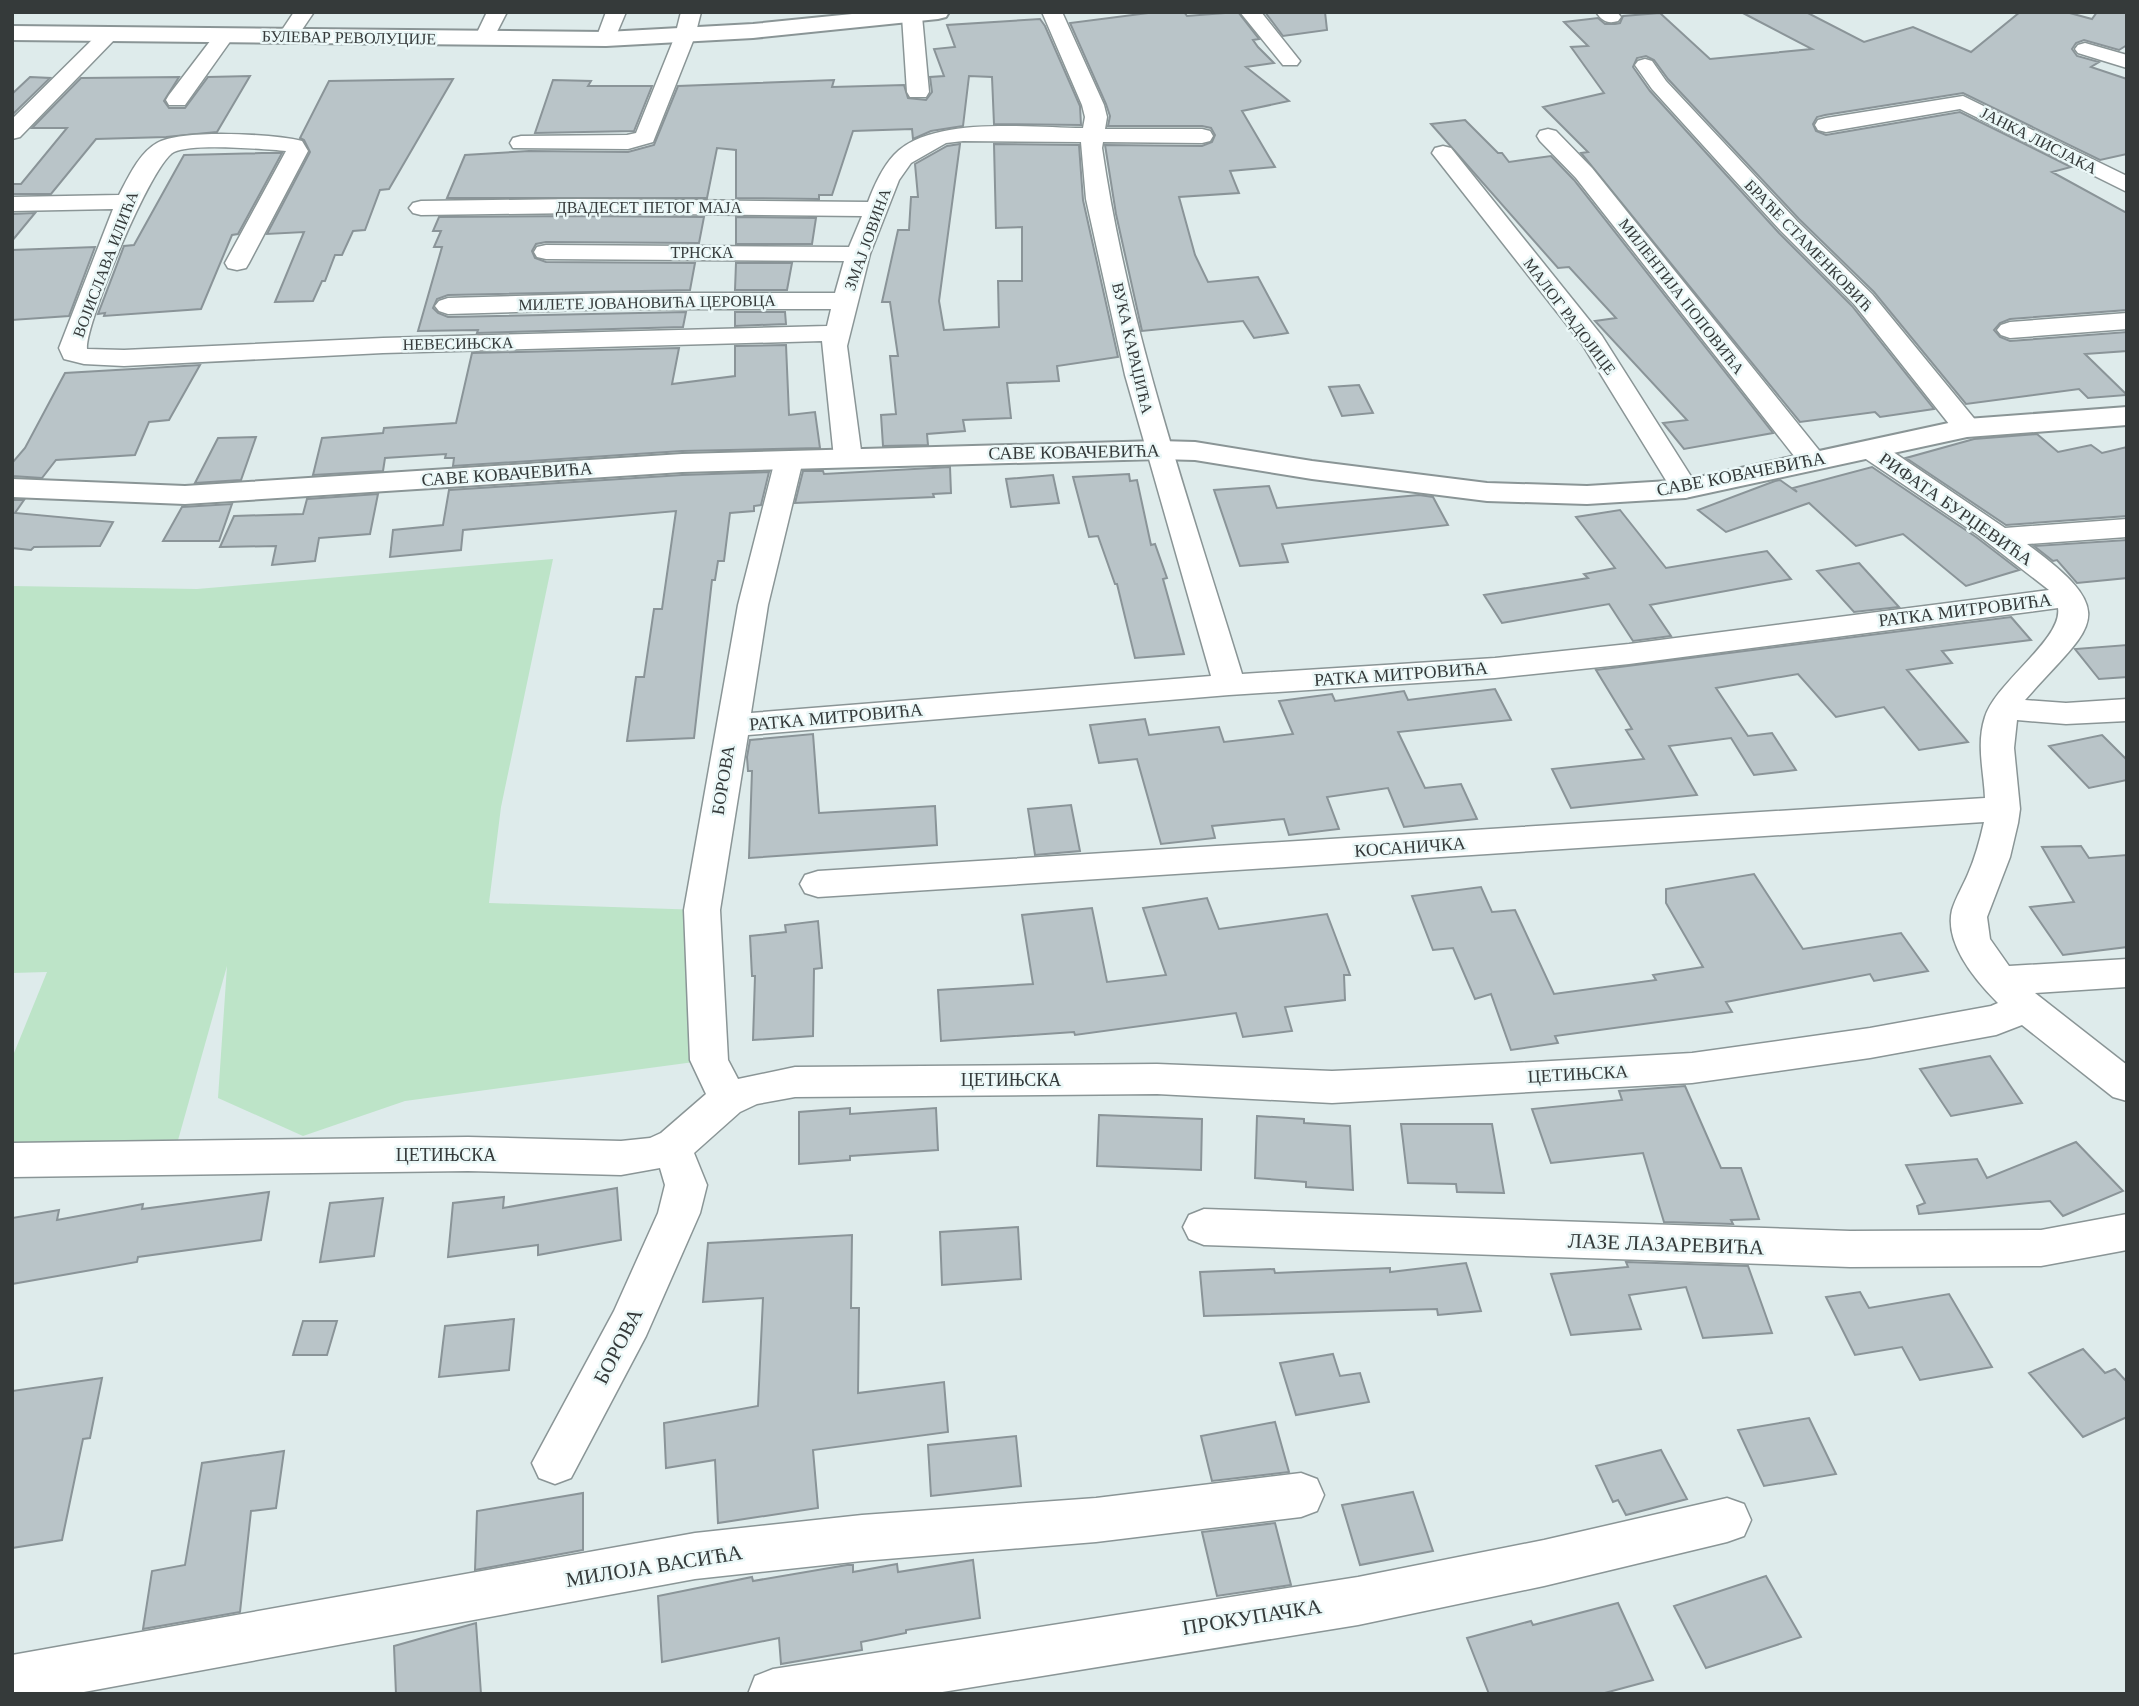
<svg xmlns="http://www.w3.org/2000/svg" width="2139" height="1706" font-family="'Times New Roman',serif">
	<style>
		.green { fill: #bde4c8 }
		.building { fill: #b9c4c8; stroke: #8a9498; stroke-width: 2 }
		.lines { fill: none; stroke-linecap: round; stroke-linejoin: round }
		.minor-casing { stroke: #8a9596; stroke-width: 3 }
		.tertiary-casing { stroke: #8a9596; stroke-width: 4 }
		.secondary-casing { stroke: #8a9596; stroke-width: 4 }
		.minor { fill: #fff; fill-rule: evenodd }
		.tertiary { fill: #fff; fill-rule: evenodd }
		.secondary { fill: #fff; fill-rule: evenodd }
		.labels { text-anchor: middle; stroke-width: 5; stroke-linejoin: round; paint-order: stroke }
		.far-street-label { font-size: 16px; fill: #353a3a; stroke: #ebf8f8 }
		.street-label { font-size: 18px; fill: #353a3a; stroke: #ebf8f8 }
		.near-street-label { font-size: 21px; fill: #353a3a; stroke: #ebf8f8 }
	</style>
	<rect width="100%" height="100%" fill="#deebeb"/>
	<path class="green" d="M553,559l-52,248 -12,96 213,7 7,150 -304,41 -102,35 -85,-38 9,-132 -54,192 -161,-16v-84l35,-86 -35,1v-387l185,3z"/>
	<path class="building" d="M1156,12h28l3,4 51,-4 21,27 -6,1 5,7 16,16 -28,4 43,34 -47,10 33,56 -45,4 9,22 -60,4 16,58 13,27 50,-5 30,56 -34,5 -11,-17 -101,10 -26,-117 -11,-69 97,1 10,-4 3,-7 -4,-7 -9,-2h-94l2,-10 -4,-12 -36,-81z
		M1265,12h60l2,18 -44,6z
		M1741,12h65l58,30 49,-15 58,25 49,-40h46l26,7 5,-7h30v33l-8,5 -35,-10 -8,3 -4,6 5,7 22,6 -8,5 36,12v75l-27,6 -137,-67 -138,22 -8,2 -4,7 3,7 10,4 134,-23 111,55 -19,5 75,41v97l-117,9 -10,4 -6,7 6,7 10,4 117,-9v19l-42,3 42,41 -39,3 -9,-9 -113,15 -92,-112 -75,-73 -131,-140 -14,-19 -8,-4 -9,2 -4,9 17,24 129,142 73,73 82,103 -54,8 -5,-5 -75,10 -219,-269 7,-1 -45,-45 61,-14 -33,-46 17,-1 -24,-24 34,-4 7,6h10l5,-1 3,-7 37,-3 50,46 102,-10z
		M1040,19l5,7 35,80 1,19 -87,-1 -2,-47 -23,-1 -6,50 -32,5 -18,8 -1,-10 -59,2 -21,64h-13v4l-83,-1v-48l-19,-2 -10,50h-260l18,-43 64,-4 99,1 26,-7 24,-59 156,-6 -2,7 72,-2 4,13 18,2 6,-8 -2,-15 14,-1 -10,-27 21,-2 -8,-22z
		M250,76l-33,56 -51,5 -70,2 -45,55h-39v-10h9l46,-56h-35l49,-50 98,-1 -15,24 5,7h16l23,-31z
		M30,77l20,1 -38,37v-21z
		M453,79l-64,110 -9,1 -15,40 -12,1 -11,24h-7l-10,26h-3l-9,20 -38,1 29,-70 -37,2 43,-82 -6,-12 -4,-2 29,-57z
		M553,80l38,1 -3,5h64l-18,45 -99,2z
		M1465,120l33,33h4l7,9 42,-6 23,24 199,253 -89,16 -21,-26 24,-3 -92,-99 21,-3 -47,-51 -11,1 -127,-144z
		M960,144l-21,157 5,29 55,-3 -1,-46h24v-54l-26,1 -2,-84 85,1 4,55 35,157 -61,9 2,15 -52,2 4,35 -48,2 2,11 -38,3 1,11 -45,1 -2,-31 15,-1 -6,-58h8l-8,-54h-8l16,-72h11l2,-33h7l-3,-33 32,-18z
		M262,153h20l-44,81 -6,1 -31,74 -97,7 1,-3 -7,1 26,-68 10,-1 50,-90z
		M35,213l-23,28v-27z
		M578,216l126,1 -5,26 -153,-1 -10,2 -4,7 3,7 11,4 149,1 -5,27 -242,5 -11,4 -4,9 5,5 10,4 238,-5 -3,15 -206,6 1,-3 -60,1 24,-84h-8l7,-16h-8l6,-14z
		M736,217l80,1 -4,26h-76z
		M95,247l-26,69 -57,4v-70z
		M736,263h56l-5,27h-52z
		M735,312h50l1,12 -51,2z
		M786,345l3,70 26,-3 5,36 -138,3 -229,15 1,-8h-9l1,-4 -61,4 -2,13 -70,4 9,-37 61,-5 1,-5 72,-5 16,-70 207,-5 -7,36 63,-8v-30z
		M200,365l-31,55 -20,2 -14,33 -79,5 -14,18 -30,-2v-13l13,-15 40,-75z
		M1359,385l14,28 -31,3 -13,-29z
		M2037,434l21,18 33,-7 11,8 25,-6v69l-121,9 -100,-67 68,-19z
		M256,437l-15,43 -46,3 23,-45z
		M950,467l1,26 -18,1 1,3 -139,6 8,-32h20l1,3z
		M1872,467l104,70 43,33 -53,16 -63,-52 -47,12 -47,-43 -83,29 -28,-22 77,-29 5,-1 17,12 -4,-4z
		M769,472l-8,33 -7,1v5l-24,2 -6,48h-6l-3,19h-3l-18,158 -67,3 9,-64h8l10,-68h8l14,-98 -213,19 -2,20 -71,7 3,-27 50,-5 6,-35 233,-15z
		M1129,474l1,7 7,-1 14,65 4,-1 12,34 -4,1 21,75 -49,4 -18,-74h-2l-17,-48 -9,1 -16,-60z
		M1053,475l6,28 -48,4 -5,-28z
		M1269,486l8,22 142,-13 14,2 15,28 -166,19 6,18 -48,4 -26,-76z
		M378,494l-8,40 -51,4 -4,23 -43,4 4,-19 -56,1 14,-31 69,-2 4,-15z
		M12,500h12l-9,13 98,9 -13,24 -66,1 -3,3 -19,-2z
		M232,504l-13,37h-56l19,-34z
		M1620,510l46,58 101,-17 24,28 -141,26 21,31 -38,5 -24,-37 -107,19 -18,-28 104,-17 -4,-4 31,-6 -39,-51z
		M2127,540v38l-50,5 -20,-23 -4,1 -19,-15z
		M1859,563l40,44 -45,5 -37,-41z
		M2011,617l20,23 -89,11 10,12 -45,7 61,72 -49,8 -35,-43 -48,10 -38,-43 -82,14 32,48 24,-3 24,37 -42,5 -23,-37 -62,8 28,49 -126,13 -19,-39 92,-10 -18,-29 6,-1 -36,-59z
		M2127,645v32l-28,2 -24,-30z
		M1495,689l16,31 -113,12 27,56 36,-4 16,35 -73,8 -16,-39 -61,9 12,32 -50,6 -5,-16 -72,7 3,12 -54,6 -24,-85 -38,4 -9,-38 55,-6 4,16 70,-8 5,15 69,-8 -14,-33 53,-7 3,7 69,-10 4,9z
		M813,734l6,79 116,-7 2,39 -188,13 3,-87h-4l-1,-14 3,-17z
		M2102,735l25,25v20l-38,8 -40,-42z
		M1071,805l9,46 -45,4 -7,-46z
		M2081,846l8,12 38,-3v92l-64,8 -33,-48 44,-5 -32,-55z
		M1754,874l49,75 98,-16 27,38 -54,10 -4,-7 -144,28 6,10 -177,24 3,7 -47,7 -20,-56 -16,5 -22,-51 -20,2 -21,-54 69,-9 11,25 23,-2 39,84 102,-14 -3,-5 50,-8 -37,-64v-14z
		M1207,898l12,31 108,-15 23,61h-6l1,25 -60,7 7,24 -49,6 -7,-24 -161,22 -1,-3 -133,9 -3,-51 95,-6 -11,-69 70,-7 15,74 59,-7 -23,-67z
		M818,921l4,47 -8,1 -1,67 -60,4 2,-64h-3l-2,-40 36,-4 -1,-7z
		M1990,1056l32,47 -71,13 -31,-47z
		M1685,1086l36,82h20l18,51 -28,1 2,4 -69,-2 -21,-69 -92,10 -19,-54 90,-9 -3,-9z
		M850,1108v6l86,-6 2,42 -88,6v4l-51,4v-52z
		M1099,1115l103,4 -1,51 -104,-4z
		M1257,1116l47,3v4l46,3 3,64 -47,-3v-5l-51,-4z
		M1401,1124h91l12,69 -47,-1 -1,-8 -48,-1z
		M2076,1142l47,49 -60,25 -13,-15 -131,13 -2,-8 8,-3 -19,-38 71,-6 10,19z
		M617,1188l4,52 -83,15v-10l-90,12 5,-54 51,-6 -1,11z
		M269,1192l-8,48 -123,17 -1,5 -125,22v-66l47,-8 -2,10 86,-16 -1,5z
		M383,1198l-9,58 -54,6 10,-59z
		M1018,1227l3,52 -79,6 -2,-53z
		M852,1235l-1,73h8l-1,85 86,-11 4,50 -135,18 5,58 -100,15 -3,-63 -49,8 -2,-45 94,-17 5,-108 -60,4 5,-59z
		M1626,1262l122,4 24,67 -69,5 -17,-51 -57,8 12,34 -70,6 -20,-61 77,-7z
		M1466,1263l15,48 -43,4 -1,-6 -233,7 -4,-44 74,-3 1,4 115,-5v4z
		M1860,1292l9,16 80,-14 43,73 -72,13 -18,-33 -47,8 -29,-58z
		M514,1319l-5,51 -70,7 6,-51z
		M303,1321h34l-10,34h-34z
		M2083,1349l22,24 10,-4 12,13v35l-44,20 -54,-64z
		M1333,1354l7,22 20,-3 9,29 -73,13 -16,-52z
		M102,1378l-12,60 -7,1 -21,101 -50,8v-157z
		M1809,1418l27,56 -72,12 -26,-56z
		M1275,1422l14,50 -77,9 -11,-45z
		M1016,1436l5,50 -90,10 -3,-51z
		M1661,1450l26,49 -61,16 -8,-15 -5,2 -17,-36z
		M284,1451l-8,57 -25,3 -11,101 -97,17 9,-58 33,-6 17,-102z
		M1413,1492l20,59 -73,14 -18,-60z
		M583,1493v57l-108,20 2,-59z
		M1275,1523l16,62 -74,11 -15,-64z
		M973,1560l7,58 -74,12v3l-45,9 1,8 -81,14 -2,-26 -117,24 -4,-66 94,-19 1,4 94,-16h6v7l44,-8 1,8z
		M1766,1576l35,61 -95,31 -32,-62z
		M1618,1603l35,77 -52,14h-112l-22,-56 64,-17 2,4z
		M476,1623l5,71h-85l-2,-48z"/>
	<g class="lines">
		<g class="minor-casing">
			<path id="minor" d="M294,12h20l-19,28h-14l-3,-4z
				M487,12h20l-16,31h-14l-3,-4z
				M606,12h20l-13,31h-14l-3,-4z
				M681,12h20l-6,24 -42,106 -25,7 -115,-1 -3,-5 3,-5 8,-2 106,-1 9,-2 39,-97z
				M905,12h14l3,4 7,76 -3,5h-16l-3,-5 -5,-76z
				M1042,12h20l42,93 3,12 -2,12h97l8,2 3,5 -3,5 -8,2 -99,-1 -1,6c26,179 87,353 140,526l253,-16 134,-14 420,-54 -71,-55 -118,-80 -4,-6 4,-6 10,-2 10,2 125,85 122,-9v18l-100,7c98,72 64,81 -2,156l41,3 61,-4v22l-61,3 -49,-4 -3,28 6,61 -2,14 -8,34 -23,60 3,22 19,27 118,-7v28l-92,6 92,72v36l-14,-4 -91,-72 -26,10 -126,23 -178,25 -360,20 -175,-9 -362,3 -38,7 -17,8 -46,41 13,32 -7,28 -54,123 -75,142 -16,6 -16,-6 -7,-15 82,-152 44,-98 7,-28 -5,-17 -39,7 -153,-4 -456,6v-34l456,-6 153,4 29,-3 11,-5 45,-39 -16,-34 -6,-150 54,-305 37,-145 4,-6 10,-2 10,2 4,6 -35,145 -17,108 460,-37 -86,-301 -39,-176 -5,-57 -118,-1 -17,2 -35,20 -12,17 -29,74 -23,92 15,112 -4,6 -10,2 -10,-2 -4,-6 -12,-117 -439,12 -259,13 -40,-2 -20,-5 -5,-11 54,-139 -101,2v-14l107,-2c9,-17 20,-42 38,-52 25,-14 116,-9 145,-2l6,10 -59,112 -3,5 -9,2 -9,-2 -3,-5 61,-112c-22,-2 -94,-8 -112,1 -23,11 -90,175 -87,197l37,1 259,-12 444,-12 4,-17h-215l-168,5 -9,-3 -4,-5 4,-5 9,-3 168,-5h219l9,-32 -298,-2 -9,-2 -3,-5 3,-5 9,-2 303,2 13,-31 -284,-3 -157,2 -8,-2 -4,-5 4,-5 8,-2 157,-2 290,3c6,-16 14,-34 26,-47 37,-40 138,-27 189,-27l2,-11 -3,-12zM2058,608c5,31 -62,74 -73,109 -9,27 -1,55 0,81l-1167,73 -13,4 -5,9 5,9 13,4 1166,-75c-4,18 -9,36 -16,52 -5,12 -12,23 -16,36 -8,34 25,72 46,93l-7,3 -121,22 -178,25 -178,10 -182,8 -175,-7 -362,3 -57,12 -10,-19 -8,-150 28,-175 481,-40 266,-17 134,-14z
				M1240,12h21l39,49 -3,4h-14z
				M1596,12h21l4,5 -3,4c-10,3 -16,0 -22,-9z
				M109,28l7,2 3,4 -3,4 -96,99 -8,2v-20l90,-89z
				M224,30l7,2 3,4 -49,69h-16l-3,-5 3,-5 48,-63z
				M2085,43l42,12v13l-49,-15 -3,-4 3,-4z
				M1645,59l7,2 14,20 131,140 75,73 105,128 4,6 -4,6 -10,2 -10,-2 -103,-130 -73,-73 -129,-142 -17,-24 3,-4z
				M1963,96l164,80v16l-167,-83 -134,23 -8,-2 -3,-5 3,-5 8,-2z
				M1548,129l8,2 36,37 230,286 4,6 -4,6 -10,2 -10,-2 -226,-288 -36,-37 -3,-5 3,-5z
				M1443,146l8,2 151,188 97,153 -4,6 -10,3 -10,-3 -93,-151 -150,-191 3,-5z
				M2127,313v16l-117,9 -9,-3 -4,-5 4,-5 9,-3z
				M1204,1209l646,22 191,-1 86,-16v36l-86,16 -191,1 -646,-22 -15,-6 -6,-12 6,-12z
				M1301,1473l16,6 7,16 -7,16 -16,6 -205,25 -234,19 -167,18 -622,115h-61v-39l683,-122 167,-18 234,-17z
				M1727,1498l17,6 7,16 -7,16 -17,6 -183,44 -186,39 -428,69h-182l7,-18 18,-7 585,-92 186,-37z"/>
		</g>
		<g class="tertiary-casing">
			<path id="tertiary" d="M2127,407v18l-160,12 -282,61 -98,6 -100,-3 -175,-22 -117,-19 -36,-1 -477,13 -497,32 -173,-7v-18l173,7 497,-32 477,-13 36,1 117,19 175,22 100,3 98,-6 282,-61z"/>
		</g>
		<g class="secondary-casing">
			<path id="secondary" d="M872,12h77l-3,5 -8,2 -185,19 -147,8 -594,-6v-14l594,6 147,-8z"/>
		</g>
		<use href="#minor" class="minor"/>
		<use href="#tertiary" class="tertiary"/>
		<use href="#secondary" class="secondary"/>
	</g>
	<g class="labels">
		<g class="far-street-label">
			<text transform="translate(349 37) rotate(1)" y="6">БУЛЕВАР РЕВОЛУЦИЈЕ</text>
			<text transform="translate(2039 140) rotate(27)" y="6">ЈАНКА ЛИСЈАКА</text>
			<text x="649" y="213">ДВАДЕСЕТ ПЕТОГ МАЈА</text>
			<text transform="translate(867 239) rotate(-70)" y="6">ЗМАЈ ЈОВИНА</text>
			<text transform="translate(1809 245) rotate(46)" y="6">БРАЋЕ СТАМЕНКОВИЋ</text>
			<text x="702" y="258">ТРНСКА</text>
			<text transform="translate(105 264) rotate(-69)" y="6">ВОЈИСЛАВА ИЛИЋА</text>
			<text transform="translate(1682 296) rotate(52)" y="6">МИЛЕНТИЈА ПОПОВИЋА</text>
			<text transform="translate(647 302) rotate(-1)" y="6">МИЛЕТЕ ЈОВАНОВИЋА ЦЕРОВЦА</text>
			<text transform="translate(1570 316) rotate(53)" y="6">МАЛОГ РАДОЈИЦЕ</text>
			<text transform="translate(458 343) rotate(-1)" y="6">НЕВЕСИЊСКА</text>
			<text transform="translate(1133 348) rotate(77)" y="6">ВУКА КАРАЏИЋА</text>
		</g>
		<g class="street-label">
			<text transform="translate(1074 452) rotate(-1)" y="6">САВЕ КОВАЧЕВИЋА</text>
			<text transform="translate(507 474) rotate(-4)" y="6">САВЕ КОВАЧЕВИЋА</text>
			<text transform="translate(1741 474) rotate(-11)" y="6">САВЕ КОВАЧЕВИЋА</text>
			<text transform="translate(1956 509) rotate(35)" y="6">РИФАТА БУРЏЕВИЋА</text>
			<text transform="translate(1965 610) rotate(-7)" y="6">РАТКА МИТРОВИЋА</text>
			<text transform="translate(1401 674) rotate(-4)" y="6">РАТКА МИТРОВИЋА</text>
			<text transform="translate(836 717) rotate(-5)" y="6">РАТКА МИТРОВИЋА</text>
			<text transform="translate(723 780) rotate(-81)" y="6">БОРОВА</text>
			<text transform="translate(1410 847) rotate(-4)" y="6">КОСАНИЧКА</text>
			<text transform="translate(1578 1074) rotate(-3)" y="6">ЦЕТИЊСКА</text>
			<text x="1011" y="1086">ЦЕТИЊСКА</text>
			<text x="446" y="1161">ЦЕТИЊСКА</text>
		</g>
		<g class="near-street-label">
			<text transform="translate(1666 1244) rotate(2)" y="7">ЛАЗЕ ЛАЗАРЕВИЋА</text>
			<text transform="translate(618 1346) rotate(-63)" y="7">БОРОВА</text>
			<text transform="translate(654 1566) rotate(-9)" y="7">МИЛОЈА ВАСИЋА</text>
			<text transform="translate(1252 1617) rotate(-9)" y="7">ПРОКУПАЧКА</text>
		</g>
	</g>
	<rect width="2139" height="1706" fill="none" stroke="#353a3a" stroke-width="28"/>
</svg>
